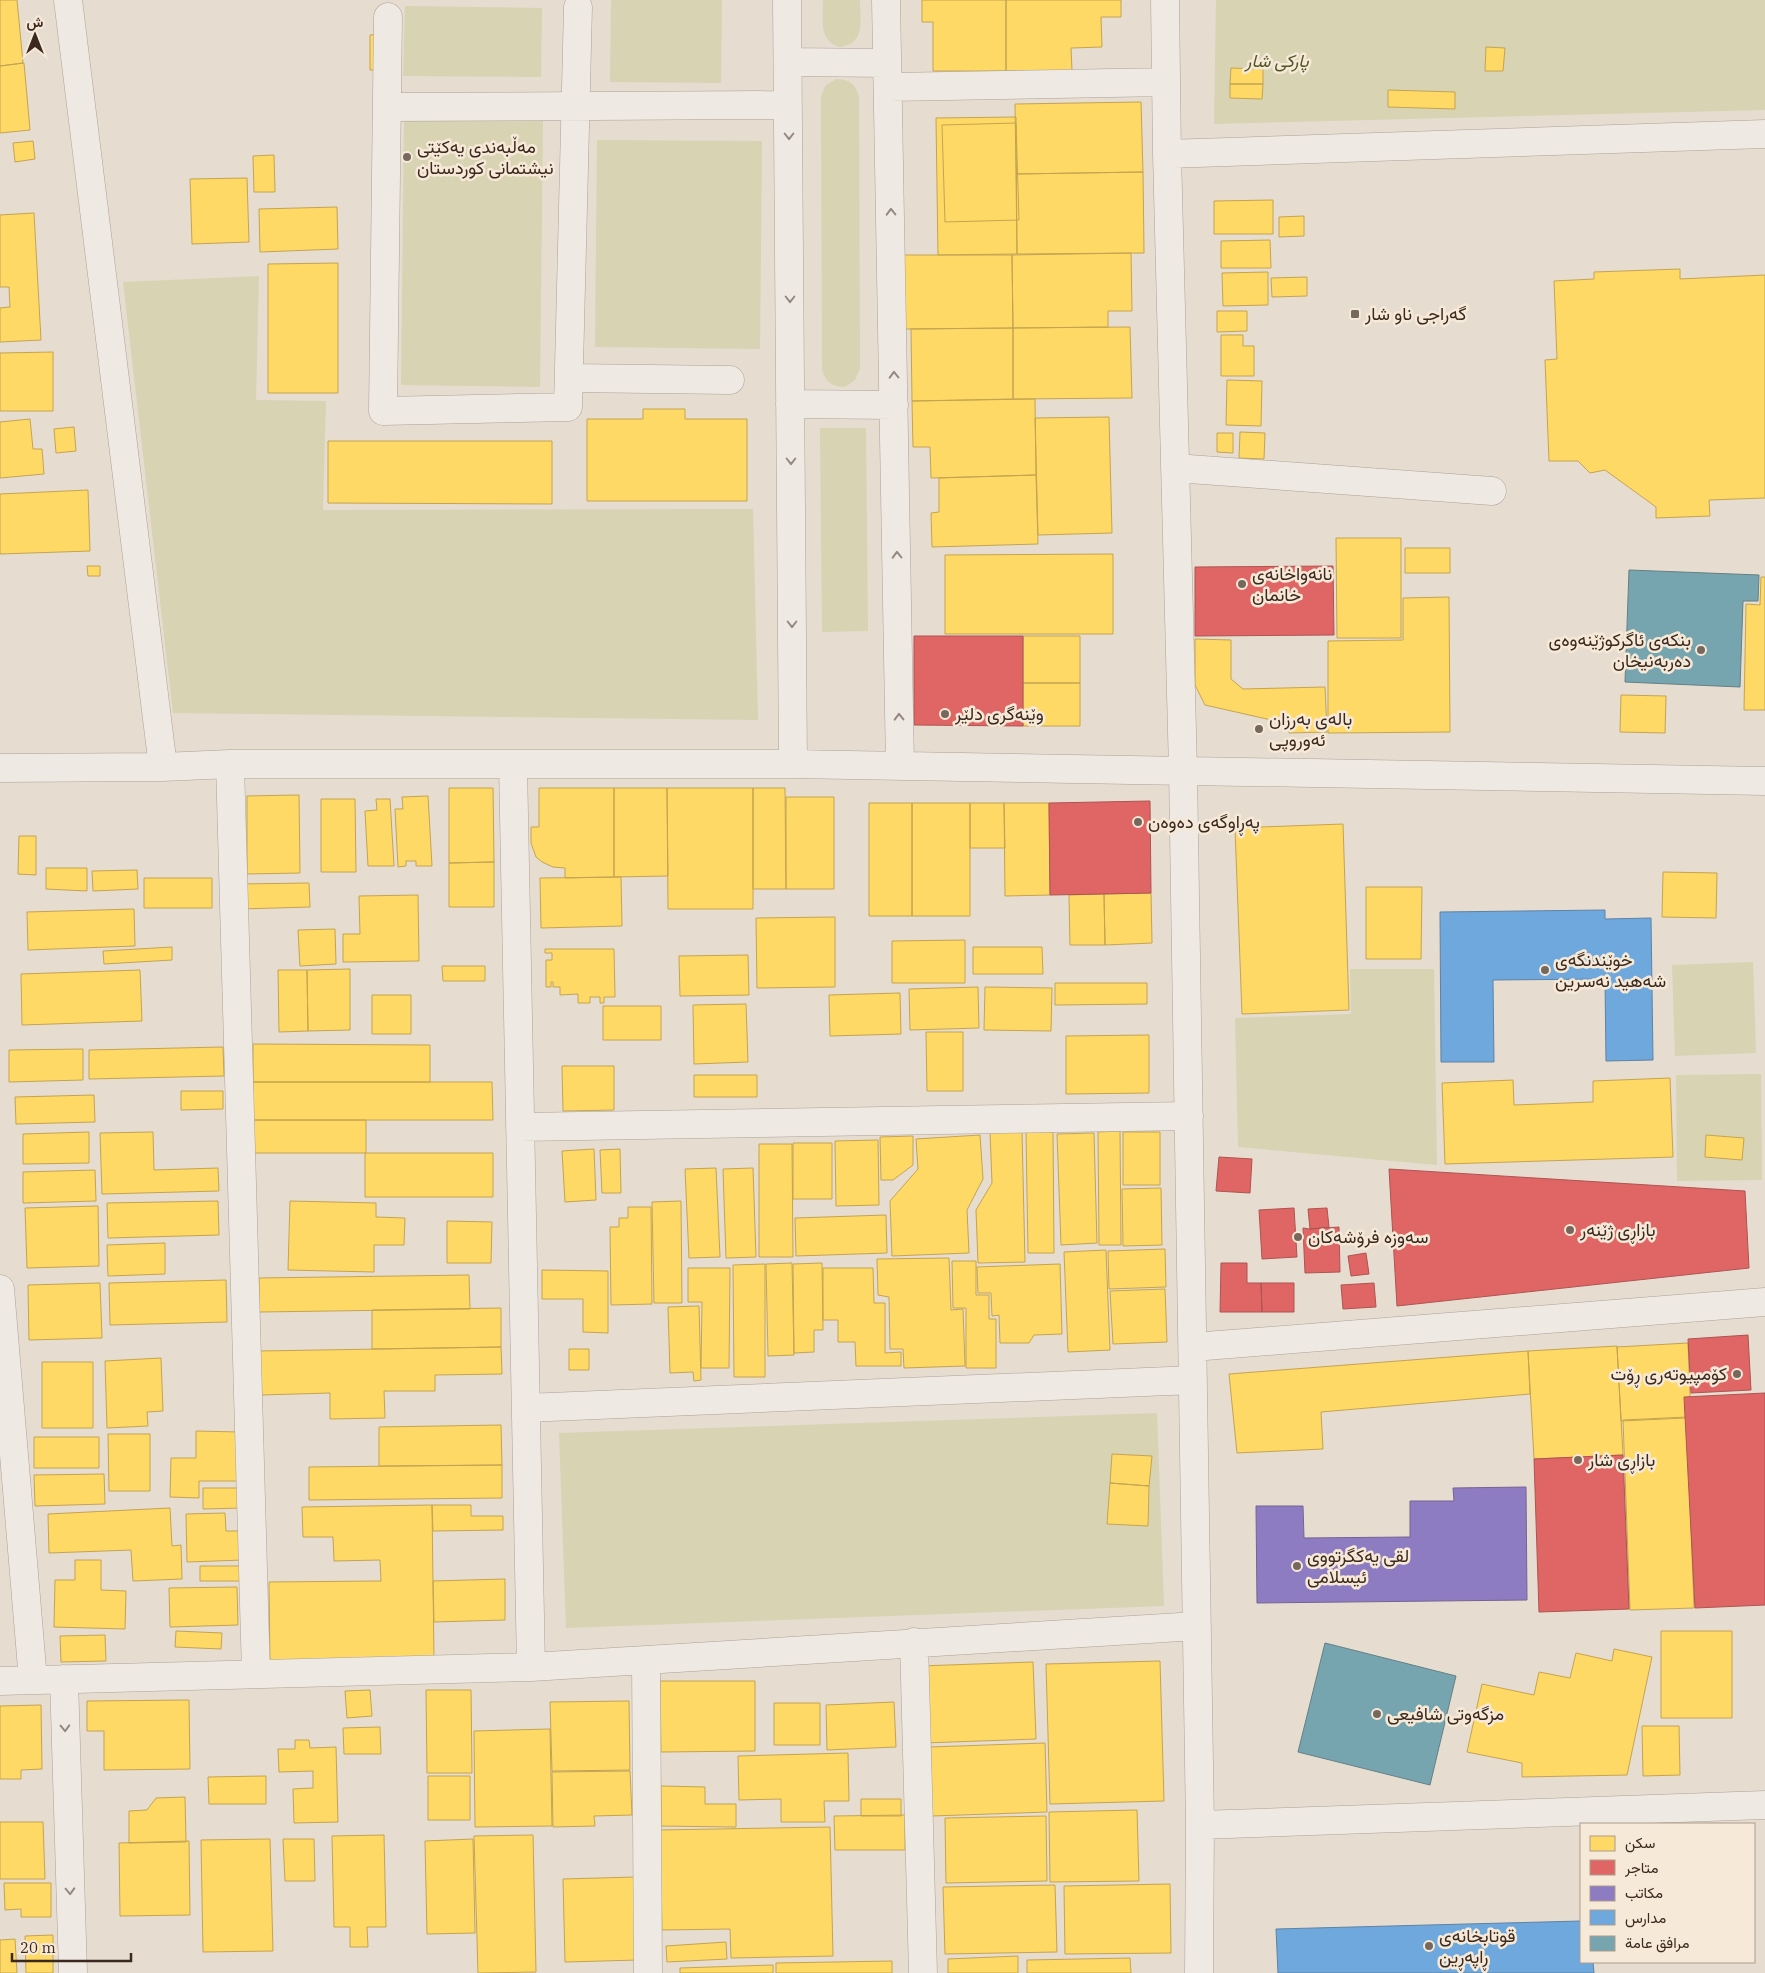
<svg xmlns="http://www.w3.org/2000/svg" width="1765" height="1973" font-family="'IBM Plex Serif',Vazirmatn,serif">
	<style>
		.green { fill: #d8d3b3 }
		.homes { fill: #ffd966; stroke: #c4a451 }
		.shops { fill: #e06666; stroke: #ae5451 }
		.offices { fill: #8e7cc3; stroke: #756392 }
		.schools { fill: #6fa8dc; stroke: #5f82a4 }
		.public { fill: #76a5af; stroke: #648084 }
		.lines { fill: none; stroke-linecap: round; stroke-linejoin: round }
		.minor-casing { stroke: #aca299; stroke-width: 29 }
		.minor { stroke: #eee9e2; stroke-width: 28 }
		.oneway { stroke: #948981 }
		.poi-dot { fill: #77685e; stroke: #f6e9d7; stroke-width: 2 }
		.labels { text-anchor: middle; stroke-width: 5; stroke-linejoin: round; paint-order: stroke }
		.park-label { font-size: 18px; font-style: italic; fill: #525727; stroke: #f6e9d7 }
		.poi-label { font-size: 18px; fill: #3b2920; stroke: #f6e9d7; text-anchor: start }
	</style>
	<rect width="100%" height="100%" fill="#e6dcd0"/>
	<path class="green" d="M611,0h111l-1,83 -111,-1z
		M823,0h37c0,21 6,44 -21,47 -21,-7 -16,-29 -16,-47z
		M1216,0h549v110l-551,14z
		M405,6l137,2 -1,69 -138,-1z
		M836,79c13,0 20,5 23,18l1,272 -5,11 -10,7c-13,0 -19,-5 -23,-17l-1,-273 4,-11z
		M404,119l139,2 -3,266 -139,-2z
		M597,140l165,1 -2,208 -165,-2z
		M259,276l-3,124 70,1 -3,109 430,-1 5,211 -585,-7 -50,-431z
		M820,428h46l2,203 -46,1z
		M1753,962l3,91 -81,3 -3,-91z
		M1350,969h84l3,196 -199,-18 -3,-129 116,-4z
		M1761,1074l1,106 -85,1 -1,-106z
		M1157,1413l7,193 -598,22 -7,-195z"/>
	<path class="homes" d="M0,0h17l6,63 -23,3z
		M922,0h84v71h-73v-49h-11z
		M1006,0h115v17h-20l1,30 -31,1 1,23h-66z
		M384,34v36h-14v-35z
		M1486,47l19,1 -2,23h-18z
		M24,63l6,67 -30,3v-67z
		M1231,68l32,1v15h-33z
		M1230,84h33l-1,15 -32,-1z
		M1388,90l67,2v17l-67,-2z
		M1141,102l2,70 -127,2 -1,-70z
		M1016,117l1,137 -79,1 -2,-137z
		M1016,123l3,97 -74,2 -3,-97z
		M33,141l2,18 -20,3 -2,-19z
		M274,155l1,37h-21l-1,-36z
		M1143,172l1,81 -127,1 -1,-80z
		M247,178l2,64 -57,2 -2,-65z
		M1273,200v34h-59v-33z
		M337,207l1,42 -78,3 -1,-43z
		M34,213l7,127 -41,2v-34l10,-1 -1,-20h-9v-72z
		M1304,216v20l-25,1v-20z
		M1270,240l1,28h-50v-27z
		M1131,253l1,58h-24v16l-95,1 -1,-73z
		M901,255h111l1,73 -111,1z
		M338,263v130h-70v-129z
		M1680,269v10l85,-4v223l-56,2 1,16 -54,2v-11l-51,-37 -15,3 -12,-12h-29l-4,-101 12,-1 -3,-78 40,-2v-7z
		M1268,272v33l-45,1 -1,-33z
		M1307,277v19l-35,1 -1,-19z
		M1217,311h30v20l-30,1z
		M1130,327l2,71 -119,1v-71z
		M1013,328v71l-101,2 -1,-72z
		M1221,335h22v11h11v30h-33z
		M53,352v59h-53v-58z
		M1227,380l35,1 -1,45 -35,-1z
		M1035,399l1,76 -105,3 -1,-31h-17l-1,-46z
		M643,409h42v10h62v82h-160v-82h56z
		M1109,417l3,116 -74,2 -3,-117z
		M30,419l3,30h9l2,25 -44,4v-56z
		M74,427l2,24 -20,2 -2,-24z
		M1240,432l25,1 -1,26 -25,-1z
		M1217,433h16v20l-16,-1z
		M328,441h224v63l-224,-1z
		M1036,475l2,69 -106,3 -1,-34 8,-1v-34z
		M88,490l2,61 -90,3v-60z
		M1336,538h65v100h-64z
		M1405,548h45v25h-45z
		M1113,554v80h-168v-79z
		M87,566h13v10h-12z
		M1761,577h4v133h-21l2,-106 14,1z
		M1449,597l1,135 -122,1v-92l75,-1v-42z
		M1023,636h57v47h-57z
		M1195,639l36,1v39l12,10 82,-2 2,45 -38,1v-9l-84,-19 -10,-20z
		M1023,683h57v43h-57z
		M1621,695l45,1 -1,37 -45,-1z
		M449,788h44l1,74 -45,1z
		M539,788h75v89l-49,1v-10l-12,-1 -11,-5 -6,-5 -5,-14v-16h8z
		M614,788h53l1,88 -54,1z
		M667,788h86v121h-85z
		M753,788h32l1,101h-33z
		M299,795l1,78 -53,1v-78z
		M428,796l4,70h-16v-5h-10v5l-8,1 -3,-58h8l-1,-12z
		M786,797h48v92h-48z
		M321,799h34l1,73h-35z
		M376,799h14l4,67h-26l-3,-55 12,-1z
		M869,803h43v113h-43z
		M912,803h58v113h-58z
		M970,803h34l1,45h-35z
		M1004,803h45l1,92 -45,1z
		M1343,824l6,186 -107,4 -7,-186z
		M19,836h17v39l-18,-1z
		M494,862v45h-45v-44z
		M46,868h41v23l-41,-2z
		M137,870l1,19 -45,2 -1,-20z
		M1663,872l54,1 -1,45 -54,-1z
		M621,877l1,49 -81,2 -1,-50z
		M144,878h68v30h-68z
		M309,883l1,24 -69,2 -1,-25z
		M1366,887h56l-1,72h-55z
		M1151,893l1,50 -47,2 -1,-51z
		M1104,894l1,51h-35l-1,-50z
		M418,895l1,66 -76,1v-28h17l-1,-38z
		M134,909l1,37 -107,4 -1,-38z
		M835,917v70l-78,1 -1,-70z
		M335,929l1,35 -36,2 -2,-36z
		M965,940v43h-73v-42z
		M172,947v13l-68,4 -1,-13z
		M973,947h69l1,27h-70z
		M545,949h69l1,48h-11v6h-4v-6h-10v6h-12v-9l-18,1v-8h-7v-5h-2v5h-5v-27h6v-7h-7z
		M748,955l1,40 -69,1 -1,-40z
		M442,966h43v15h-42z
		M350,969v61l-42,1 -1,-61z
		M140,970l2,51 -120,4 -1,-51z
		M278,970h29l1,61 -29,1z
		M1055,983h92v21l-92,1z
		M978,987l1,41 -69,2 -1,-41z
		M985,987l67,1 -1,43 -67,-1z
		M900,993l1,41 -71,2 -1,-41z
		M372,995h39v39h-39z
		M746,1004l2,58 -54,2 -1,-59z
		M603,1006h58v34h-58z
		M926,1032h37v59h-36z
		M1149,1035v58l-83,1v-58z
		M253,1044l177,1v37h-177z
		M223,1047l1,29 -135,3v-29z
		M83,1049v31l-74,2v-32z
		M562,1066h52v44l-51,1z
		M694,1075h63v22h-63z
		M1670,1078l3,79 -228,7 -3,-81 71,-3 1,25 79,-3v-21z
		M253,1082h239l1,38h-240z
		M181,1091h42v18l-42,1z
		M94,1095l1,27 -79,2 -1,-27z
		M253,1120h113v33h-113z
		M1022,1131l3,131 -47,1 -2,-53 16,-27 -2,-51z
		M1120,1131l1,114h-22l-1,-113z
		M89,1132v31l-66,1v-30z
		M153,1132l1,38 64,-2 1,23 -117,3 -2,-61z
		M1026,1132h27l1,121h-26z
		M1123,1132h37v53h-37z
		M1094,1133l3,110 -36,2 -4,-111z
		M980,1135l3,44 -16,31 2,43 -77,3 -2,-55 28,-32 -2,-30z
		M1706,1135l38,3 -2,22 -37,-3z
		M913,1136v29l-20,15h-12l-1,-43z
		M878,1140l1,65 -43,1 -1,-65z
		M793,1143h39v56h-39z
		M759,1144h33l1,113h-34z
		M594,1149l2,51 -31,2 -3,-51z
		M620,1149l1,44h-19l-2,-43z
		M365,1153h128v44h-128z
		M716,1168l4,89 -31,1 -4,-89z
		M753,1168l3,89 -30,1 -3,-89z
		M95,1170l1,31 -73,2v-31z
		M1161,1188l1,57 -39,1 -1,-57z
		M218,1201l1,34 -111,3 -1,-35z
		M290,1201l86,2v14l29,1 -1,27h-30v27l-86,-2z
		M681,1201l1,102h-28l-2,-101z
		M98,1206l1,60 -72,2 -2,-60z
		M628,1207h23l1,97 -41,1 -1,-78h9v-9h9z
		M886,1215l1,38 -91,3 -1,-38z
		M447,1221l45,1 -1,41h-44z
		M165,1243v31l-57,2 -1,-31z
		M1165,1249l1,38 -57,2 -1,-38z
		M1106,1250l4,100 -42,2 -4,-100z
		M949,1258l2,52 12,-1 2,57 -61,2 -1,-19h-13l-1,-52 -11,-2 -1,-36z
		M952,1261h24v34h13v24h7v49h-30v-60h-13z
		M792,1263l2,92 -26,1 -2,-92z
		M822,1263l1,67h-9v22l-20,1 -1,-89z
		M765,1264v113h-31l-1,-112z
		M1060,1264l2,70 -28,1 -5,8h-29l-1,-28 -7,1 -1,-23h-13l-1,-26z
		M688,1268h42l-1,100h-28l1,-66h-14z
		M823,1268h50l1,35h11v50l16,-1v14h-45l-1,-24h-17v-22h-15z
		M542,1270l66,1v62l-25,-1v-33h-41z
		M469,1275l1,34 -211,3v-34z
		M226,1280l1,42 -117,3 -1,-42z
		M100,1283l2,55 -73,2 -1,-55z
		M1165,1289l2,53 -54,2 -3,-53z
		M699,1306l2,74 -7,1 -1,-9 -23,1 -2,-66z
		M501,1308v39l-129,2v-39z
		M1688,1343l2,52 -5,23 -64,3 -4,-74z
		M1617,1346l6,109 -89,4 -6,-108z
		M501,1347l1,27 -67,1v16h-51l1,27 -55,1v-26l-70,2v-44z
		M569,1349h20v21h-20z
		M1528,1351l2,43 -209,18 2,37 -86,4 -8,-79z
		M161,1358l2,53 -16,1 1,14 -41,2 -2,-67z
		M42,1362h51v66h-51z
		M1687,1417l7,191 -64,2 -7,-190z
		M501,1425l1,40 -123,1v-39z
		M196,1431l43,1v49h-40v17l-29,-1 1,-39h25z
		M108,1434h42v57h-41z
		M34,1437h65v31h-65z
		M1112,1454l40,2 -3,30 -39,-3z
		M502,1465v33l-193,2v-33z
		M104,1474l1,30 -70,2 -1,-31z
		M1110,1483l39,3 -1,40 -41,-2z
		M203,1488h39v20l-39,1z
		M432,1505l2,155 -164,3 -1,-81 112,-1 -1,-21 -46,1 -1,-24h-30l-1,-30z
		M432,1505h39v11h32v14l-70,1z
		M170,1508l2,38 9,-1 1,34 -49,2 -2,-31 -82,3 -1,-39z
		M225,1513l1,18h16l1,29 -56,2 -1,-48z
		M75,1560h26v30l25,1 -1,38 -71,-2 1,-47h20z
		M200,1566h42v15h-42z
		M505,1579v41l-71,2 -1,-41z
		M237,1587l1,38 -68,2 -1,-39z
		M176,1631l46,2 -1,16 -46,-2z
		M1661,1631h71v87h-71z
		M105,1635l1,26 -45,1 -1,-26z
		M1614,1649l38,8 -25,118 -105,2v-14l-55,-11 15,-68 52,11 5,-23 31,6 6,-25 36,8z
		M1160,1661l4,140 -114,3 -4,-140z
		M1033,1662l3,77 -113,4 -3,-77z
		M660,1681h95v70l-94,1z
		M370,1690l2,26 -25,2 -2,-27z
		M426,1690h45l1,83h-45z
		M189,1700l1,69 -86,1v-39h-17v-30z
		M629,1701l1,69 -78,1 -2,-69z
		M894,1702l2,45 -69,3 -1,-45z
		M774,1703h46v42h-46z
		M41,1705l1,64 -21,1v9h-21v-73z
		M1642,1726h37l1,49 -37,1z
		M380,1727l1,27h-37l-1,-26z
		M550,1729l2,97 -77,1 -1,-96z
		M295,1740h14l1,8 26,-1 2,75 -44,1 -1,-34 20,-1v-17l-34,1 -1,-23h17z
		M1045,1743l2,69 -115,4 -2,-69z
		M848,1753l1,48h-25l1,21h-44v-23l-42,1 -1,-44z
		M630,1771l2,44 -38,1 1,10 -42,1 -1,-55z
		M266,1776v28h-57l-1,-27z
		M428,1776h42v44h-42z
		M661,1786l44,1v17h31v23l-75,-1z
		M185,1797l1,45 -57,1v-32l18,-1 9,-12z
		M861,1799h40v17h-40z
		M1137,1810l2,71 -89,1 -1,-70z
		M905,1815v35h-70l-1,-34z
		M1046,1816l1,65 -101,2 -1,-65z
		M0,1822h43l2,57h-45z
		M830,1827l3,129 -102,2 -1,-29 -68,1 -2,-100z
		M384,1835l2,92h-19l1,20h-18v-20h-16l-2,-91z
		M533,1835l3,137 -58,1 -4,-137z
		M270,1839l3,112 -70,1 -2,-112z
		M283,1839h31l1,42h-30z
		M473,1839l2,94 -48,1 -2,-93z
		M189,1841l1,74 -70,1 -1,-73z
		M636,1877l2,83 -73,2 -2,-83z
		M4,1883h47v34h-30v-8l-16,1z
		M1170,1884l1,69 -106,1 -1,-68z
		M1055,1885l2,67 -112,2 -2,-67z
		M53,1935v38h-27l-1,-37z
		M15,1939l2,34h-17v-33z
		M726,1942l1,17 -60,3 -1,-16z
		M1018,1956v17h-70v-14z
		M1130,1958l1,15h-104v-13z
		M892,1961v12h-116v-10z
		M773,1965v8h-93v-5z"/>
	<path class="shops" d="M1333,566l1,69 -139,1v-69z
		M914,636h109v90l-109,-1z
		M1150,801l1,92 -101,2 -1,-92z
		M1219,1157l33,2 -2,34 -34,-2z
		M1389,1169l356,22 4,77 -352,38z
		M1294,1208l3,49 -35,2 -3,-49z
		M1327,1208l2,19 -19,2 -2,-20z
		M1339,1227l1,45 -35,1 -2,-45 7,1z
		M1366,1253l3,21 -18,2 -3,-20z
		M1221,1263h26v20h14l1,29h-42z
		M1261,1283h33v29h-32z
		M1374,1283l2,24 -33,2 -2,-24z
		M1748,1335l3,55 -60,3 -3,-54z
		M1765,1393v212l-70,3 -11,-211z
		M1623,1455l6,154 -90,3 -5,-153z"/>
	<path class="offices" d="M1526,1487l1,113 -270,3 -1,-97h47l1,32 106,-1v-36h44l-1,-13z"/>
	<path class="schools" d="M1605,910v9l46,-1 2,142 -47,1 -1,-82 -112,1 1,82h-53l-1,-150z
		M1581,1921v41h12l1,11h-316l-2,-44z"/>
	<path class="public" d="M1629,570l130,5 -1,26h-15l-3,86 -115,-5z
		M1325,1643l131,33 -26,109 -132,-33z"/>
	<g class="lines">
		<g class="minor-casing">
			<path id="minor" d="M68,0l95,767
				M787,0l6,764
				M886,0l14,766
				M1165,0l2,154 16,616 17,1055 -1,148
				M388,17l-5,394 185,-4 10,-400
				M788,62l99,1
				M889,87l277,-5
				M387,107l401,-2
				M1167,154l598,-20
				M569,378l161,2
				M790,404l104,1
				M1175,468l317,23
				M230,764l26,910
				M513,765l18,902
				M0,768l163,-1 67,-3h563l972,17
				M520,1127l669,-11
				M0,1289l33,391
				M1193,1347l572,-45
				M526,1408l667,-28
				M914,1642l9,331
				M646,1660l2,313
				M64,1679l9,294
				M0,1681l531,-14 666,-41
				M1200,1825l565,-20"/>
		</g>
		<use href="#minor" class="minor"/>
	</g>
	<defs><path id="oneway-chevron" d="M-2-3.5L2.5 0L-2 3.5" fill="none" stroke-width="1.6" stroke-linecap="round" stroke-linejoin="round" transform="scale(1.25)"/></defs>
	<g class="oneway">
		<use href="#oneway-chevron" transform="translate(789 136) rotate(90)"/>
		<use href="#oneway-chevron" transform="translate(891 212) rotate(-91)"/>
		<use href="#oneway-chevron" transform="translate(790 299) rotate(90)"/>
		<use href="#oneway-chevron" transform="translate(894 375) rotate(-91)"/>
		<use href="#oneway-chevron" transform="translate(791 461) rotate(90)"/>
		<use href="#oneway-chevron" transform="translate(897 555) rotate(-91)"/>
		<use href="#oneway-chevron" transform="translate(792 624) rotate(90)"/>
		<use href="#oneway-chevron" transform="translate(899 717) rotate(-91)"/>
		<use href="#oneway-chevron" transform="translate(65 1728) rotate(88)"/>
		<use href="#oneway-chevron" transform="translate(70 1891) rotate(88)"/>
	</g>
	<g class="poi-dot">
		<circle cx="407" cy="157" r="5"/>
		<rect x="1350" y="309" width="10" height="10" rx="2.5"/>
		<circle cx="1242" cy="584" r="5"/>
		<circle cx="1701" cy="650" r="5"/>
		<circle cx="945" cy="714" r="5"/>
		<circle cx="1259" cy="729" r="5"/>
		<circle cx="1138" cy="822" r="5"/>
		<circle cx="1545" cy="970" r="5"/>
		<circle cx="1570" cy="1230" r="5"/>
		<circle cx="1298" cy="1237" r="5"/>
		<circle cx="1737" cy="1374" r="5"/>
		<circle cx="1578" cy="1460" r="5"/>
		<circle cx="1297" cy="1566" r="5"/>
		<circle cx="1377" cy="1714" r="5"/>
		<circle cx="1429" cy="1946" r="5"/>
	</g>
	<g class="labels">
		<g class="park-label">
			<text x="1277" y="67">پاركى شار</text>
		</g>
		<g class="poi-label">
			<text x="417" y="153">مەڵبەندی یەکێتی<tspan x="417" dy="21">نیشتمانی کوردستان</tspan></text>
			<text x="1365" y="320">گەراجی ناو شار</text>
			<text x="1252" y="580">نانەواخانەی<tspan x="1252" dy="21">خانمان</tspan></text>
			<text x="1691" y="646" text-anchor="end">بنکەی ئاگرکوژێنەوەی<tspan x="1691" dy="21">دەربەنیخان</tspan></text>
			<text x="955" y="720">وێنەگری دلێر</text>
			<text x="1269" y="725">بالەی بەرزان<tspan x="1269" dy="21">ئەوروپی</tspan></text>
			<text x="1148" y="828">پەڕاوگەی دەوەن</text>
			<text x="1555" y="966">خوێندنگەی<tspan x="1555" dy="21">شەهید نەسرین</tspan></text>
			<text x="1580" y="1236">بازاڕی ژێنەر</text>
			<text x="1308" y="1243">سەوزە فرۆشەکان</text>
			<text x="1727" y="1380" text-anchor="end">کۆمپیوتەری ڕۆت</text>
			<text x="1588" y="1466">بازاڕی شار</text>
			<text x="1307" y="1562">لقی یەکگرتووی<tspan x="1307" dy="21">ئیسلامی</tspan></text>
			<text x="1387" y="1720">مزگەوتی شافیعی</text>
			<text x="1439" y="1942">قوتابخانەی<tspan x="1439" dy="21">ڕاپەڕین</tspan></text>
		</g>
	</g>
	<rect x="1580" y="1823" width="175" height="140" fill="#f6e9d7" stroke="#ab9c8e"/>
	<rect x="1590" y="1836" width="25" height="15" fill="#ffd966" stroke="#ab9c8e"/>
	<text x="1625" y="1848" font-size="15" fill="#3b2920">سكن</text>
	<rect x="1590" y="1860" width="25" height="15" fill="#e06666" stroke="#ab9c8e"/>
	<text x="1625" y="1873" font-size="15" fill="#3b2920">متاجر</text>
	<rect x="1590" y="1886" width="25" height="15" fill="#8e7cc3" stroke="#ab9c8e"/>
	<text x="1625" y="1898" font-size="15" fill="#3b2920">مكاتب</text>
	<rect x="1590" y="1910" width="25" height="15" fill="#6fa8dc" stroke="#ab9c8e"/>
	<text x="1625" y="1923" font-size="15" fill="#3b2920">مدارس</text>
	<rect x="1590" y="1936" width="25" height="15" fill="#76a5af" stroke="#ab9c8e"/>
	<text x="1625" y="1948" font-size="15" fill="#3b2920">مرافق عامة</text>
	<g transform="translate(35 35)" stroke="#f6e9d7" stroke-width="4" paint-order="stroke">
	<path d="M0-4L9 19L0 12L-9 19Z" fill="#3b2920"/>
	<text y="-8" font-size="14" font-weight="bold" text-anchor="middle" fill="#3b2920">ش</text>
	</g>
	<path d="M12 1953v8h119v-8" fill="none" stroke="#3b2920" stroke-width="2.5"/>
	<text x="20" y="1953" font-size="15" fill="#3b2920" stroke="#f6e9d7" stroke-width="4" paint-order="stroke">20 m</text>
</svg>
